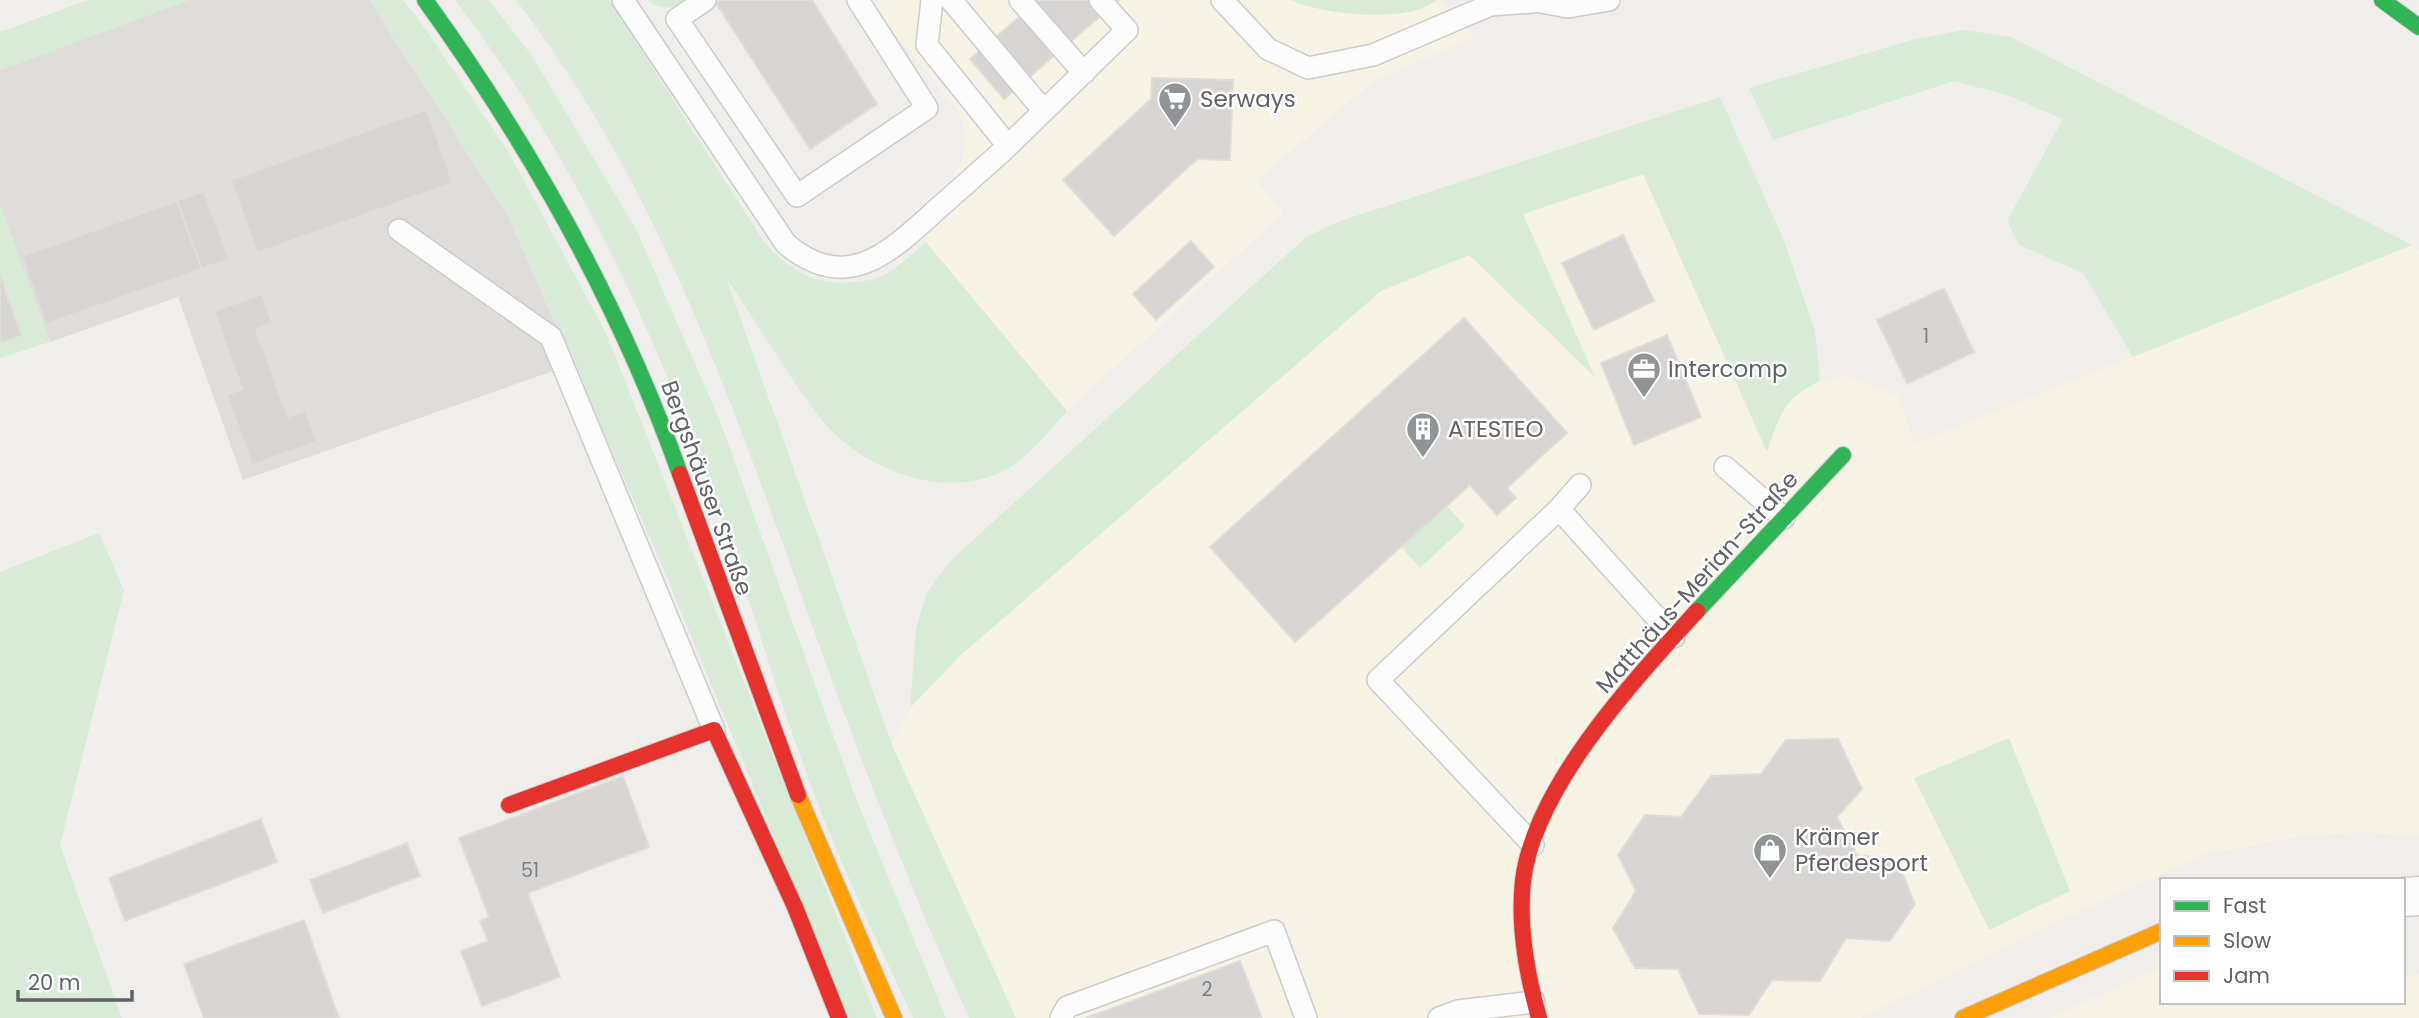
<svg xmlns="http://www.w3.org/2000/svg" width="2419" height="1018" font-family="Poppins,sans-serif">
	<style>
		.commercial { fill: #f7f3e4 }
		.industrial { fill: #dfddda }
		.green { fill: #d8ebd6 }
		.building { fill: #d6d5d3; stroke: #deddd9; stroke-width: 2 }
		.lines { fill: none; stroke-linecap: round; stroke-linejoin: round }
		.lane-casing { stroke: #cbcccc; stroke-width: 24 }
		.street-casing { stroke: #cbcccc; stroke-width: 41 }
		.fast-casing { stroke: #cacacb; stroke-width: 18 }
		.slow-casing { stroke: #cacacb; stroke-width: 18 }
		.jam-casing { stroke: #cacacb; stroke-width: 18 }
		.lane { stroke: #fdfcfc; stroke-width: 21 }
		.street { stroke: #fdfcfc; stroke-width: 38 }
		.fast { stroke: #30b455; stroke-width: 16 }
		.slow { stroke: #ff9f0a; stroke-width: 16 }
		.jam { stroke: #e5322d; stroke-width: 16 }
		.labels { text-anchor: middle; stroke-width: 5; stroke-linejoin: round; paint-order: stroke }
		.number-label { font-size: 19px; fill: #7e8184 }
		.poi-label { font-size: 23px; fill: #5f6368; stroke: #fff; text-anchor: start }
		.street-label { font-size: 23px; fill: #5f6368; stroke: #fff }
	</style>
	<rect width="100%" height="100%" fill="#efeeea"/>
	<path class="commercial" d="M871,0h421l9,5 54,9h27l20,-1 39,-13 33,37 -102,45 -116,99 28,31 -217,199 -161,-192 47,-43 10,-18 2,-26 -6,-21 -71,-85z
		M1720,97l65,146 30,88 5,50 26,-6 51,20 18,48 497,-198 7,6v586l-58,-5 -69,6 -86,16 -128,58 -217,106h-845l-124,-273 18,-37 6,-79 10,-35 24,-33 356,-324 34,-16z
		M2162,967v35h241v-23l16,-5v44h-371z"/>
	<path class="industrial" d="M189,0h180l139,216 65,148 -330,116 -65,-183 -128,45 -50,-137v-135z"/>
	<path class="green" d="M88,0h101l-189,70v-38z
		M369,0h34l14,17 91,134 98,182 271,685h-28l-191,-462 -150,-340z
		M455,0h34l43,56 104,173 84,192 135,375 91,222h-33c-35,-75 -71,-150 -100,-227 -39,-103 -68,-211 -107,-315 -62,-169 -141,-332 -251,-476z
		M516,0h93l155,242c26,29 51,44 91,40 9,-1 19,-2 27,-6 16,-8 30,-22 44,-34l141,169c-15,16 -31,37 -48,50 -63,48 -160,10 -203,-48 -22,-30 -42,-62 -62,-93 -9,-13 -17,-29 -27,-39l165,464 124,273h-47c-62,-136 -116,-277 -166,-418 -77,-213 -147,-417 -287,-600z
		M648,0h37c-14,9 -24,11 -37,0z
		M1292,0h144c-24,24 -116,15 -144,0z
		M1964,30l47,7 401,208 -279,112 -50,-84 -64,-28 -12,-24 56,-102 -56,-24 -53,-14 -181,59 -24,-52 163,-48z
		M1720,97l65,146 30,88 5,50c-37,18 -40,34 -53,71l-124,-278 -120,40 72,163 -126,-122 -88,36 -420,364 -51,53 6,-79 10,-35 24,-33 356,-324 34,-16z
		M0,205l50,137 -50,16z
		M1447,506l18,20 -45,42 -19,-21z
		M99,533l25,57 -64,255 62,173h-122v-446z
		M2009,738l61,153 -81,39 -75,-152z"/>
	<path class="building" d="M719,0h93l65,104 -67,45 -94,-146z
		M1039,0h80l-115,99 -34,-40z
		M1152,78l81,2 -3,80 -33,-1 -83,77 -51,-56 88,-81z
		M427,109l26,74 -196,70 -26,-73z
		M204,191l25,68 -27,10 -25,-68z
		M177,201l25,68 -156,55 -24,-68z
		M1623,235l31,66 -60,29 -32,-67z
		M1191,241l23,26 -58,53 -23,-26z
		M0,276l21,59 -20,8 -1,-2z
		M1944,288l30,64 -67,32 -30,-64z
		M262,294l10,29 -16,6 32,88 18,-7 11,32 -65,23 -25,-70 15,-6 -28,-78z
		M1464,318l103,115 -60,55 9,10 -19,17 -27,-30 -175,157 -85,-95z
		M1667,335l34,82 -67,28 -33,-82z
		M1838,739l24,50 -25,28 20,38 40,5 18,44 -25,37 -44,-3 -26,43 -48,-1 -23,35 -50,-1 -21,-45 -43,-1 -22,-40 23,-37 -18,-36 27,-40 36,2 30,-41 50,-2 25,-34z
		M623,776l26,71 -121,46 32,84 -78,29 -21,-55 27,-10 -8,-20 9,-4 -30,-79z
		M261,819l16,43 -152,59 -16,-43z
		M407,843l13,33 -97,37 -13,-33z
		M304,920l35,98h-135l-20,-54z
		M1240,961l22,57h-176z"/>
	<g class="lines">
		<g class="lane-casing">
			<path id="lane" d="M623,0l163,244c60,50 102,10 149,-33 25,-22 49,-43 73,-65l-81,-101 5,-45
				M705,0l-28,19 120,177 130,-88 -69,-108
				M951,0l93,111
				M1020,0l64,73
				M1222,0l46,49 40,19 65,-13 117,-50 43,-3
				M1530,0l38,7 41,-7
				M1008,146l119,-116 -27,-30
				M399,230l152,107 163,393
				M1725,467l59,51
				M1559,509l21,-24
				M1533,845l-155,-165 181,-171 115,128
				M1061,1018l6,-11 207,-76 32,87
				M1439,1018l19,-7 76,-9"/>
		</g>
		<g class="street-casing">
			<path id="street" d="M2403,897l16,-1"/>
		</g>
		<g class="fast-casing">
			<path id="fast" d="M425,0c106,147 194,303 255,474
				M2382,0l37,27
				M1697,611l146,-156"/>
		</g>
		<g class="slow-casing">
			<path id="slow" d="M798,795l96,223
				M1963,1018l199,-87"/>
		</g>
		<g class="jam-casing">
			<path id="jam" d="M680,474l118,321
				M509,805l205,-75 81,177 44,111
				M1539,1018c-12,-43 -21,-92 -16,-137 11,-94 112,-202 174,-270"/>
		</g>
		<use href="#lane" class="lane"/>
		<use href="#street" class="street"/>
		<use href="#fast" class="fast"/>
		<use href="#slow" class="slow"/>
		<use href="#jam" class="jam"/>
	</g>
	<defs>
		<g id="supermarket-pin" transform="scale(1.75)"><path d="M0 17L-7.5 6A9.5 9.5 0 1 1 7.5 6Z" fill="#919496" stroke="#fff"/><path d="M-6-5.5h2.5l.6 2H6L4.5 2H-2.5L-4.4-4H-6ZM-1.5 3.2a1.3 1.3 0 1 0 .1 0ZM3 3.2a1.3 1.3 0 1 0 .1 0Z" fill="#fff"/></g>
		<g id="office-pin" transform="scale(1.75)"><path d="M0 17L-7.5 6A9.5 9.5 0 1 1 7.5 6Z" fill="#919496" stroke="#fff"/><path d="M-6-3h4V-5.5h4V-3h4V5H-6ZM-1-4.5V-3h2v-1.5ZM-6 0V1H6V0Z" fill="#fff"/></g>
		<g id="building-pin" transform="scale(1.75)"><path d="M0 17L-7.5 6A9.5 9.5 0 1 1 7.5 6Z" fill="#919496" stroke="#fff"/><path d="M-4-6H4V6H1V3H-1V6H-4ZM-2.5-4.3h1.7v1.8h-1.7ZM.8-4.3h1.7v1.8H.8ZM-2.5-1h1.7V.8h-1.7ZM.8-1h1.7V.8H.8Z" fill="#fff"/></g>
		<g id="shop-pin" transform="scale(1.75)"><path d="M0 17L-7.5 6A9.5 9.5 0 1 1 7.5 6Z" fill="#919496" stroke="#fff"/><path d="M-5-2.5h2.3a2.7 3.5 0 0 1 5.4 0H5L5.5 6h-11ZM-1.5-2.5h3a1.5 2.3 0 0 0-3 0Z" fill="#fff"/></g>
	</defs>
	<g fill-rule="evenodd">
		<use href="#supermarket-pin" x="1175" y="99"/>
		<use href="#office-pin" x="1644" y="369"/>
		<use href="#building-pin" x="1423" y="429"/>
		<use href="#shop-pin" x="1770" y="850"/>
	</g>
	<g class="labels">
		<g class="number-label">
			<text x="1926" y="343">1</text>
			<text x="530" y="877">51</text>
			<text x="1207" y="996">2</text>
		</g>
		<g class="poi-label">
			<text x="1200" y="107">Serways</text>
			<text x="1668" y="377">Intercomp</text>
			<text x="1448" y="437">ATESTEO</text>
			<text x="1795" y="845">Krämer<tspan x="1795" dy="26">Pferdesport</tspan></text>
		</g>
		<g class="street-label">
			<text transform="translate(707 488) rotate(70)" y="8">Bergshäuser Straße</text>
			<text transform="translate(1697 582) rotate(-48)" y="8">Matthäus-Merian-Straße</text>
		</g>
	</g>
	<rect x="2160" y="878" width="245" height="126" fill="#ffffff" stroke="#bfc1c3" stroke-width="2"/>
	<rect x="2174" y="901" width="35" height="10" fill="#30b455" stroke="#bfc1c3" stroke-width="2"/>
	<text x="2223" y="913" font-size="21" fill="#5f6368">Fast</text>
	<rect x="2174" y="936" width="35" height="10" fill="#ff9f0a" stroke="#bfc1c3" stroke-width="2"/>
	<text x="2223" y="948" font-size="21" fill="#5f6368">Slow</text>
	<rect x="2174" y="971" width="35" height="10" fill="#e5322d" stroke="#bfc1c3" stroke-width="2"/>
	<text x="2223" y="983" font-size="21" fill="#5f6368">Jam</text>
	<path d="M18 990v10h114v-10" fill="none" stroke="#5f6368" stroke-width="3.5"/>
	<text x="28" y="990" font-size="21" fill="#5f6368" stroke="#ffffff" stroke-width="5" paint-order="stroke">20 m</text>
</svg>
